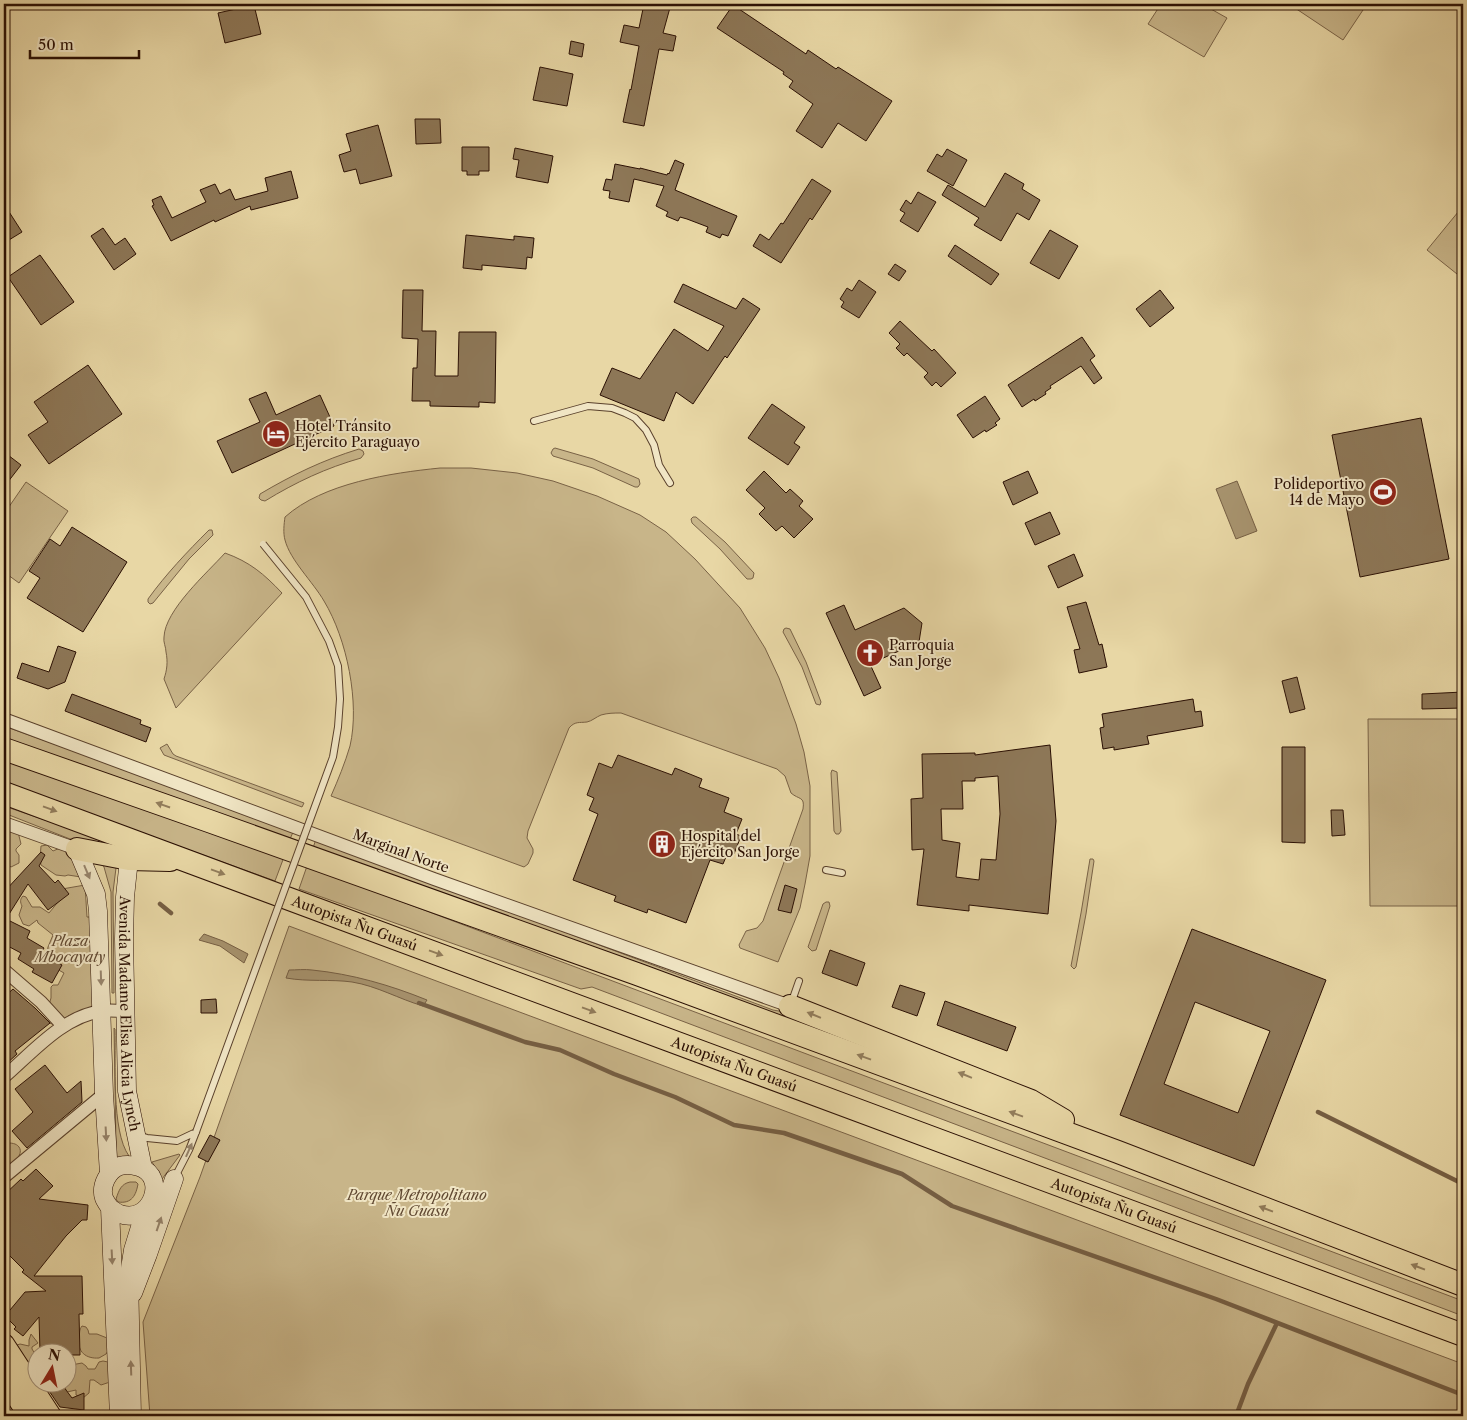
<svg xmlns="http://www.w3.org/2000/svg" width="1467" height="1420" font-family="'Libre Caslon Text',serif">
	<style>
		.green { fill: #c8b589; stroke: #796246 }
		.water { fill: #a7936e; stroke: #755e43 }
		.lines { fill: none; stroke-linecap: round; stroke-linejoin: round }
		.stream { stroke: #755e43; stroke-width: 4.5 }
		.building { fill: #8d7757; stroke: #2a0f03; fill-rule: evenodd }
		.service-casing { stroke: #5a412c; stroke-width: 8 }
		.minor-casing { stroke: #5a412c; stroke-width: 14 }
		.secondary-casing { stroke: #2a0f03; stroke-width: 19 }
		.trunk-casing { stroke: #2a0f03; stroke-width: 22 }
		.motorway-casing { stroke: #2a0f03; stroke-width: 24 }
		.service { stroke: #f0e5c4; stroke-width: 6 }
		.minor { stroke: #f0e5c4; stroke-width: 12 }
		.secondary { stroke: #f0e5c4; stroke-width: 18 }
		.trunk { stroke: #e8d7a5; stroke-width: 20 }
		.motorway { stroke: #e8d7a5; stroke-width: 22 }
		.service-bridge-casing { stroke: #5a412c; stroke-width: 8; stroke-linecap: butt }
		.service-bridge { stroke: #f0e5c4; stroke-width: 6 }
		.oneway { fill: #927d5c }
		.oneway2 { fill: #97856d }
		.labels { text-anchor: middle; stroke-width: 4; stroke-linejoin: round; paint-order: stroke }
		.poi-label { font-size: 14px; fill: #2a0f03; stroke: #f0e5c4; text-anchor: start }
		.street-label { font-size: 14px; fill: #2a0f03; stroke: #f0e5c4 }
		.park-label { font-size: 14px; font-style: italic; fill: #614932; stroke: #f0e5c4 }
	</style>
	<rect width="100%" height="100%" fill="#e8d7a5"/>
	<filter id="stains"><feTurbulence type="fractalNoise" baseFrequency=".004" numOctaves="4"/><feColorMatrix values="0 0 0 0 .2 0 0 0 0 .09 0 0 0 0 .02 0 0 0 .5 -.17"/></filter>
	<radialGradient id="worn" r=".72"><stop offset=".6" stop-color="#630" stop-opacity="0"/><stop offset="1" stop-color="#630" stop-opacity=".3"/></radialGradient>
	<path class="green" d="M1161,4h41l25,14 -23,39 -56,-33z
		M1289,4h78l-24,36z
		M1463,206v61l-6,7 -30,-24z
		M555,448l38,11 46,20 1,5 -2,3h-3l-42,-19 -40,-12 -2,-3 2,-4z
		M359,449l4,2 1,3 -3,4c-35,10 -65,24 -96,43l-4,-1 -2,-2 1,-4c32,-19 63,-34 99,-45z
		M440,468h31l46,5 36,8 44,15 43,19 26,17 29,27 45,49 25,40 14,30 17,46 8,28 6,34v70l-5,28 -5,24 -22,54 -38,-14 -1,-3 7,-14 11,-3 6,-7 40,-112c2,-13 -4,-9 -12,-16l-6,-17 -8,-7 -156,-56c-7,0 -13,0 -20,2 -5,2 -9,6 -14,7 -8,1 -12,-1 -18,6l-41,103 -1,7 6,11v4l-5,11 -4,3 -193,-71c7,-16 14,-33 19,-50 10,-43 -3,-107 -26,-145 -11,-19 -34,-41 -39,-61 -2,-7 -1,-16 0,-23 38,-34 106,-44 155,-49z
		M26,482l42,29 -49,72 -15,-11v-58z
		M693,517h3l29,25 29,31 -1,5 -2,1h-4l-27,-30 -28,-26 -1,-4z
		M209,530h3l1,5 -24,24 -36,44 -3,1 -2,-2v-3c18,-25 39,-47 61,-69z
		M225,553c25,9 39,21 57,40l-106,115 -12,-29c3,-9 4,-17 2,-27 0,-5 -3,-10 -2,-15 1,-27 43,-64 61,-84z
		M786,628l4,1 16,33 15,40 -1,3 -4,-1 -14,-37 -19,-35 1,-3z
		M1368,719h95v187h-93z
		M4,726l290,104 -4,9 -286,-98z
		M167,744l6,10 3,2 128,47 -2,4 -138,-52 -4,-7z
		M4,759l280,98 -9,24 -271,-98z
		M832,770l5,2 4,59 -2,3h-3l-2,-3 -3,-58z
		M4,806l117,40 -31,-1 -20,-6 -66,-26z
		M9,830l9,2 3,12 -5,5v2l3,4v8l-8,4 -7,-4v-9l3,-5 -3,-6v-5l3,-3z
		M316,839l457,171 17,3 203,79 -680,-244z
		M47,845l6,6 7,-3 9,1 12,28 -13,-2 -3,1 -9,-1 -15,-10 -1,-7 1,-12z
		M1090,859h3l1,2 -8,53 -10,53 -2,2 -3,-3 10,-53z
		M102,864h16l-2,4 -3,24 1,101h-2l-1,-101 -7,-25z
		M307,866l1156,435v15l-871,-329 -11,2 -282,-100z
		M85,885l2,32h3l5,90 -27,9 -2,5 -7,5 -10,-3v-18l2,-7v-11l2,-2h5l6,-12 -18,-10 2,-16 5,-12 -15,-12 -1,-3 -8,6 -6,-2 -4,-9 3,-9c-2,-4 -2,-7 1,-10l3,1 6,10h8l9,6 9,-11 5,-4 -1,-9z
		M826,902h3l1,4 -14,44 -4,1 -4,-4 15,-43z
		M289,926l1174,438v52h-1313l-7,-94 57,-145z
		M114,1028l1,1c1,32 -4,102 14,127l-15,3 2,-12z
		M7,1143c4,0 9,0 12,4 6,9 -10,18 -15,23v-25z
		M179,1154l1,1 -18,24 -10,-17z
		M130,1182h6l2,2c-2,11 -6,20 -20,18l-2,-3c3,-9 5,-15 14,-17z
		M82,1326l4,1 2,3 1,4h8l10,4 3,10 -4,6 -7,4c-13,1 -22,-6 -20,-20 1,-6 0,-8 3,-12z
		M31,1334l7,9 -6,4v2l5,8v19l-5,-4 -2,-3 2,-5 -6,-4 -9,-15 3,-1 9,2v-6z
		M103,1361l5,1 2,20 -9,3 -7,-5h-4l-1,13 -6,5 -7,-3v-5l-9,2 -3,-6 2,-3 5,-1 1,-4 -2,-8 1,-5 11,-2 4,3 2,3h7l4,-7z"/>
	<path class="water" d="M1237,481l20,50 -21,8 -20,-50z
		M204,934l19,7 25,13 -4,9 -24,-17 -21,-6z
		M289,970c7,0 16,-1 23,0 40,4 78,15 115,30l-4,6c-24,-7 -46,-20 -71,-24 -21,-3 -44,0 -66,-4z"/>
	<g class="lines">
		<path class="stream" d="M160,904l11,9
			M419,1003l106,39 35,8 54,24 61,23 59,28 50,8 118,41 50,32 264,93 247,96
			M1318,1112l145,72
			M1236,1416l12,-32 29,-61"/>
	</g>
	<path class="building" d="M644,4h27l-8,29 13,3 -3,15 -14,-2 -15,77 -21,-4 7,-33 1,1 8,-44 -19,-4 4,-17 15,3z
		M254,5l7,29 -36,9 -7,-30z
		M733,5l73,49 2,-4 28,19 2,-2 54,34 -26,40 -28,-18 -16,25 -26,-17 17,-27 -24,-17 4,-6 -10,-7 1,-2 -67,-44z
		M571,41l13,3 -2,13 -13,-3z
		M540,67l33,7 -6,32 -34,-6z
		M415,119h25l1,24 -25,1z
		M378,125l14,51 -32,8 -4,-15 -12,3 -5,-17 12,-4 -5,-17z
		M462,147h27v24h-10v4h-12v-4h-5z
		M515,148l38,8 -5,27 -32,-6 3,-17 -6,-1z
		M947,149l20,11 -14,26 -26,-15 10,-17 5,3z
		M675,160l9,4 -9,26 62,26 -9,20 -6,-2 -2,4 -14,-6 2,-5 -21,-8 -7,-2 -2,4 -12,-5 2,-4 -12,-6 8,-20 -30,-7 -5,23 -20,-4 1,-7 -7,-1 3,-11 6,1 3,-16 25,5v-1l27,7 1,-2 1,1z
		M291,171l7,27 -47,12 -1,-4 -35,16 -1,-2 -43,21 -19,-35 2,-1 -2,-5 9,-4 11,22 34,-16 -6,-12 15,-6 5,10 10,-5 5,11 33,-9 -3,-13z
		M1005,173l19,11 -2,5 18,11 -11,20 -12,-7 -16,28 -27,-16 5,-7 -37,-23 6,-10 37,22z
		M812,179l19,12 -19,29 -2,-2 -29,45 -28,-17 7,-12 9,6 12,-17 2,1z
		M918,192l18,10 -18,30 -18,-11 5,-8 -5,-3 6,-10 5,4z
		M4,204l18,28 -18,11z
		M103,228l12,17 10,-7 11,16 -22,16 -23,-34z
		M1050,230l28,16 -19,33 -29,-16z
		M466,235l48,5v-4l20,2 -2,20 -5,-1 -1,12 -44,-4v5l-19,-2z
		M955,245l44,29 -8,11 -43,-29z
		M40,255l34,47 -33,23 -33,-48z
		M895,264l11,7 -7,10 -11,-7z
		M859,280l17,12 -17,26 -18,-11 3,-5 -4,-3 7,-11 5,3z
		M683,284l53,25 7,-11 17,11 -33,49 -2,-2 -32,48 -17,-12 -12,29 -64,-26 12,-27 28,11 34,-50 34,22 16,-25 -50,-24z
		M403,290h20l-1,41h14l-1,45h23l1,-44h37l-1,71 -16,-1v5l-49,-1v-5h-18l1,-33h4l1,-29 -16,-1z
		M1160,290l14,18 -24,19 -14,-18z
		M900,321l32,30 2,-2 22,24 -15,14 -5,-5 -4,4 -8,-9 4,-4 -21,-20 -3,3 -8,-8 4,-4 -11,-11z
		M1082,337l13,19 -5,4 12,18 -8,6 -13,-18 -31,20 1,2 -6,4 1,2 -11,7 -1,-2 -12,8 -14,-22z
		M88,365l34,49 -73,50 -21,-29 20,-13 -14,-20z
		M266,392l10,23 44,-20 14,31 -102,47 -15,-32 43,-19 -11,-23z
		M985,396l15,23 -5,4 2,2 -11,7 -1,-2 -12,8 -16,-23z
		M772,404l33,23 -11,16 6,4 -12,18 -40,-27z
		M1421,418l28,141 -89,18 -28,-142z
		M4,452l17,13 -17,22z
		M764,471l22,22 4,-4 13,12 -4,5 14,13 -19,19 -12,-12 -6,5 -17,-17 6,-6 -19,-18z
		M1028,471l10,22 -25,12 -10,-23z
		M1050,512l10,22 -25,11 -10,-22z
		M72,527l55,35 -44,70 -56,-34 13,-20 -11,-7 21,-32 10,7z
		M1074,554l9,22 -25,12 -10,-22z
		M1086,602l13,43 3,-1 5,23 -28,6 -5,-23 6,-1 -13,-42z
		M844,605l11,25 49,-22 18,15 -3,19 -49,22 11,24 -17,8 -38,-83z
		M58,646l18,6 -11,30 -17,7 -31,-11 5,-15 27,9z
		M1297,677l8,32 -15,4 -8,-32z
		M1463,692v16l-41,1v-15z
		M72,694l69,26 -1,4 11,4 -5,14 -81,-31z
		M1193,699l2,13 6,-1 2,15 -56,10 2,8 -35,6v-3l-11,2 -3,-21 4,-1 -2,-13z
		M1050,745l6,76 -8,93 -79,-9v6l-52,-6 7,-56 -12,1 -1,-51 12,-1 -1,-44 53,-1v2zM998,776l2,38 -4,46 -15,-1 -2,21 -23,-3 4,-34 -18,-3 -1,-31h22l-1,-28h13v-3z
		M1282,747h23v96l-23,-1z
		M618,755l54,20 3,-7 27,11 -3,8 30,11 -5,14 18,7 -6,15 5,2 -7,18 -6,-2 -5,12 -13,-4 -24,63 -38,-14 -1,4 -33,-12 2,-5 -43,-16 25,-66 -9,-4 5,-12 -7,-3 12,-32 13,5z
		M1331,810h12l2,25 -13,1z
		M41,852l4,3 -6,11 16,17 3,-3 11,14 -21,16 -20,-26 -22,35 24,12 -3,7 17,10 -3,5 21,12 -10,18 -20,-11 2,-3 -16,-10 3,-6 -17,-9v-52z
		M785,885l12,4 -6,24 -13,-3z
		M1192,929l134,51 -72,186 -134,-51zM1195,1002l75,29 -32,82 -74,-29z
		M830,950l35,13 -8,23 -35,-13z
		M900,985l25,8 -8,23 -25,-9z
		M13,989l22,19 15,15 -35,28 2,3 -13,12v-69z
		M216,999l1,14h-16v-13z
		M945,1001l71,26 -9,24 -70,-26z
		M45,1065l22,28 14,-12 1,21 -55,46 -15,-17 21,-19 -18,-23z
		M210,1135l10,5 -12,22 -10,-5z
		M36,1169l17,17 -14,13 49,6 -1,15h-5l-16,16 -32,40h48l1,38h-4l1,41h-12v-3h-28l-1,-35 -16,19 -9,-7 2,-2 -11,-11 20,-24 21,-1 -24,-19 2,-2 -20,-20v-18l5,-5 -5,-4v-28l17,-16 2,2z
		M43,1382h17l12,16 12,-5v17l-24,-3z"/>
	<g class="lines">
		<g class="service-casing">
			<path id="service" d="M534,421l54,-15 24,2 13,5 10,5 11,12 8,15 5,20 11,18
				M826,870l16,3
				M792,1001l7,-20
				M139,1136l8,2 30,3 19,-9
				M175,1177l14,-27 7,-18"/>
		</g>
		<g class="minor-casing">
			<path id="minor" d="M4,719l430,160 356,127
				M4,823l73,26
				M4,970l37,32 22,24
				M4,1077c28,-24 59,-61 98,-66 7,-1 15,0 23,0
				M4,1177l100,-83"/>
		</g>
		<g class="secondary-casing">
			<g id="secondary">
				<path d="M77,849l19,45 2,17 6,183 5,80"/>
				<path id="s1" d="M129,859l-4,38 -1,42 3,152 16,77"/>
				<path d="M110,1208c3,2 7,5 10,6 31,11 49,-37 19,-47 -6,-2 -12,-3 -19,-1 -12,4 -20,20 -16,32 1,3 4,7 6,10l9,208"/>
				<path d="M133,1293l15,-39 26,-75"/>
				<path d="M132,1416l-3,-141 4,-25 12,-39"/>
			</g>
		</g>
		<g class="trunk-casing">
			<path id="trunk" d="M4,1344l47,72
				M4,1378l25,38"/>
		</g>
		<g class="motorway-casing">
			<g id="motorway">
				<path d="M4,749l205,72 428,153 481,178 345,133"/>
				<path id="s2" d="M4,793l1459,542"/>
				<path d="M77,849l52,10 41,1"/>
				<path d="M790,1006l241,95 32,19"/>
			</g>
		</g>
		<use href="#service" class="service"/>
		<use href="#minor" class="minor"/>
		<use href="#secondary" class="secondary"/>
		<use href="#trunk" class="trunk"/>
		<use href="#motorway" class="motorway"/>
		<g class="service-bridge-casing">
			<path id="service-bridge" d="M196,1132l137,-375 5,-30 2,-28 -2,-33 -9,-25 -23,-44 -43,-53"/>
		</g>
		<use href="#service-bridge" class="service-bridge"/>
	</g>
	<defs><path id="oneway-solid" d="M-6-.8H1V-3.2L6.5 0L1 3.2V.8H-6Z" transform="scale(1.25)"/></defs>
	<g class="oneway">
		<use href="#oneway-solid" transform="translate(163 805) rotate(-161)"/>
		<use href="#oneway-solid" transform="translate(50 809) rotate(20)"/>
		<use href="#oneway-solid" transform="translate(218 872) rotate(20)"/>
		<use href="#oneway-solid" transform="translate(436 953) rotate(20)"/>
		<use href="#oneway-solid" transform="translate(589 1010) rotate(20)"/>
		<use href="#oneway-solid" transform="translate(814 1015) rotate(-158)"/>
		<use href="#oneway-solid" transform="translate(864 1057) rotate(-160)"/>
		<use href="#oneway-solid" transform="translate(965 1075) rotate(-158)"/>
		<use href="#oneway-solid" transform="translate(1016 1114) rotate(-160)"/>
		<use href="#oneway-solid" transform="translate(1266 1209) rotate(-159)"/>
		<use href="#oneway-solid" transform="translate(1418 1267) rotate(-159)"/>
	</g>
	<g class="oneway2">
		<use href="#oneway-solid" transform="translate(87 872) rotate(67)"/>
		<use href="#oneway-solid" transform="translate(101 978) rotate(88)"/>
		<use href="#oneway-solid" transform="translate(106 1134) rotate(87)"/>
		<use href="#oneway-solid" transform="translate(189 1150) rotate(-66)"/>
		<use href="#oneway-solid" transform="translate(159 1224) rotate(-71)"/>
		<use href="#oneway-solid" transform="translate(112 1257) rotate(87)"/>
		<use href="#oneway-solid" transform="translate(131 1368) rotate(-92)"/>
	</g>
	<defs>
		<g id="hotel-disc" transform="scale(1.4375)"><circle r="9.5" fill="#8f2418" stroke="#f0e5c4"/><path d="M-6-4.5h1.5V1H6V5H4.5V3h-9V5H-6ZM-4 0a1.8 1.8 0 1 1 3.6 0ZM.5 0V-2.5h3Q6-2.5 6 0Z" fill="#fff"/></g>
		<g id="stadium-disc" transform="scale(1.4375)"><circle r="9.5" fill="#8f2418" stroke="#f0e5c4"/><path d="M0-5a6.5 5 0 1 0 0 10a6.5 5 0 1 0 0-10ZM-3.5-1.8h7v3.6h-7Z" fill="#fff"/></g>
		<g id="church-disc" transform="scale(1.4375)"><circle r="9.5" fill="#8f2418" stroke="#f0e5c4"/><path d="M-1.2-6h2.4v3.5h3.3v2.4h-3.3V6h-2.4V-.1h-3.3v-2.4h3.3Z" fill="#fff"/></g>
		<g id="building-disc" transform="scale(1.4375)"><circle r="9.5" fill="#8f2418" stroke="#f0e5c4"/><path d="M-4-6H4V6H1V3H-1V6H-4ZM-2.5-4.3h1.7v1.8h-1.7ZM.8-4.3h1.7v1.8H.8ZM-2.5-1h1.7V.8h-1.7ZM.8-1h1.7V.8H.8Z" fill="#fff"/></g>
	</defs>
	<g fill-rule="evenodd">
		<use href="#hotel-disc" x="276" y="434"/>
		<use href="#stadium-disc" x="1383" y="492"/>
		<use href="#church-disc" x="870" y="653"/>
		<use href="#building-disc" x="662" y="844"/>
	</g>
	<g class="labels">
		<g class="poi-label">
			<text x="295" y="431">Hotel Tránsito<tspan x="295" dy="16">Ejército Paraguayo</tspan></text>
			<text x="1364" y="489" text-anchor="end">Polideportivo<tspan x="1364" dy="16">14 de Mayo</tspan></text>
			<text x="889" y="650">Parroquia<tspan x="889" dy="16">San Jorge</tspan></text>
			<text x="681" y="841">Hospital del<tspan x="681" dy="16">Ejército San Jorge</tspan></text>
		</g>
		<g class="street-label">
			<text transform="translate(401 851) rotate(20)" y="5">Marginal Norte</text>
			<text dy="5" stroke="none"><textPath href="#s2" startOffset="374">Autopista Ñu Guasú</textPath></text>
			<text dy="5" stroke="none"><textPath href="#s1" startOffset="155">Avenida Madame Elisa Alicia Lynch</textPath></text>
			<text dy="5" stroke="none"><textPath href="#s2" startOffset="779">Autopista Ñu Guasú</textPath></text>
			<text dy="5" stroke="none"><textPath href="#s2" startOffset="1184">Autopista Ñu Guasú</textPath></text>
		</g>
		<g class="park-label">
			<text x="70" y="946">Plaza<tspan x="70" dy="16">Mbocayaty</tspan></text>
			<text x="417" y="1200">Parque Metropolitano<tspan x="417" dy="16">Ñu Guasú</tspan></text>
		</g>
	</g>
	<rect width="1467" height="1420" fill="none" stroke="#e8d7a5" stroke-width="20"/>
	<rect x="5" y="5" width="1457" height="1410" fill="none" stroke="#2a0f03" stroke-width="2.5"/>
	<rect x="10" y="10" width="1447" height="1400" fill="none" stroke="#2a0f03"/>
	<g transform="translate(52 1368) rotate(10)"><circle r="24" fill="#f0e5c4" stroke="#a18f77"/>
	<path d="M0-4L9 19L0 12L-9 19Z" fill="#8f2418"/>
	<text y="-8" font-size="14" font-weight="bold" text-anchor="middle" fill="#2a0f03">N</text>
	</g>
	<path d="M30 50v8h109v-8" fill="none" stroke="#2a0f03" stroke-width="2.5"/>
	<text x="38" y="50" font-size="15" fill="#2a0f03" stroke="#f0e5c4" stroke-width="4" paint-order="stroke">50 m</text>
	<rect width="100%" height="100%" filter="url(#stains)"/>
	<rect width="100%" height="100%" fill="url(#worn)"/>
</svg>
